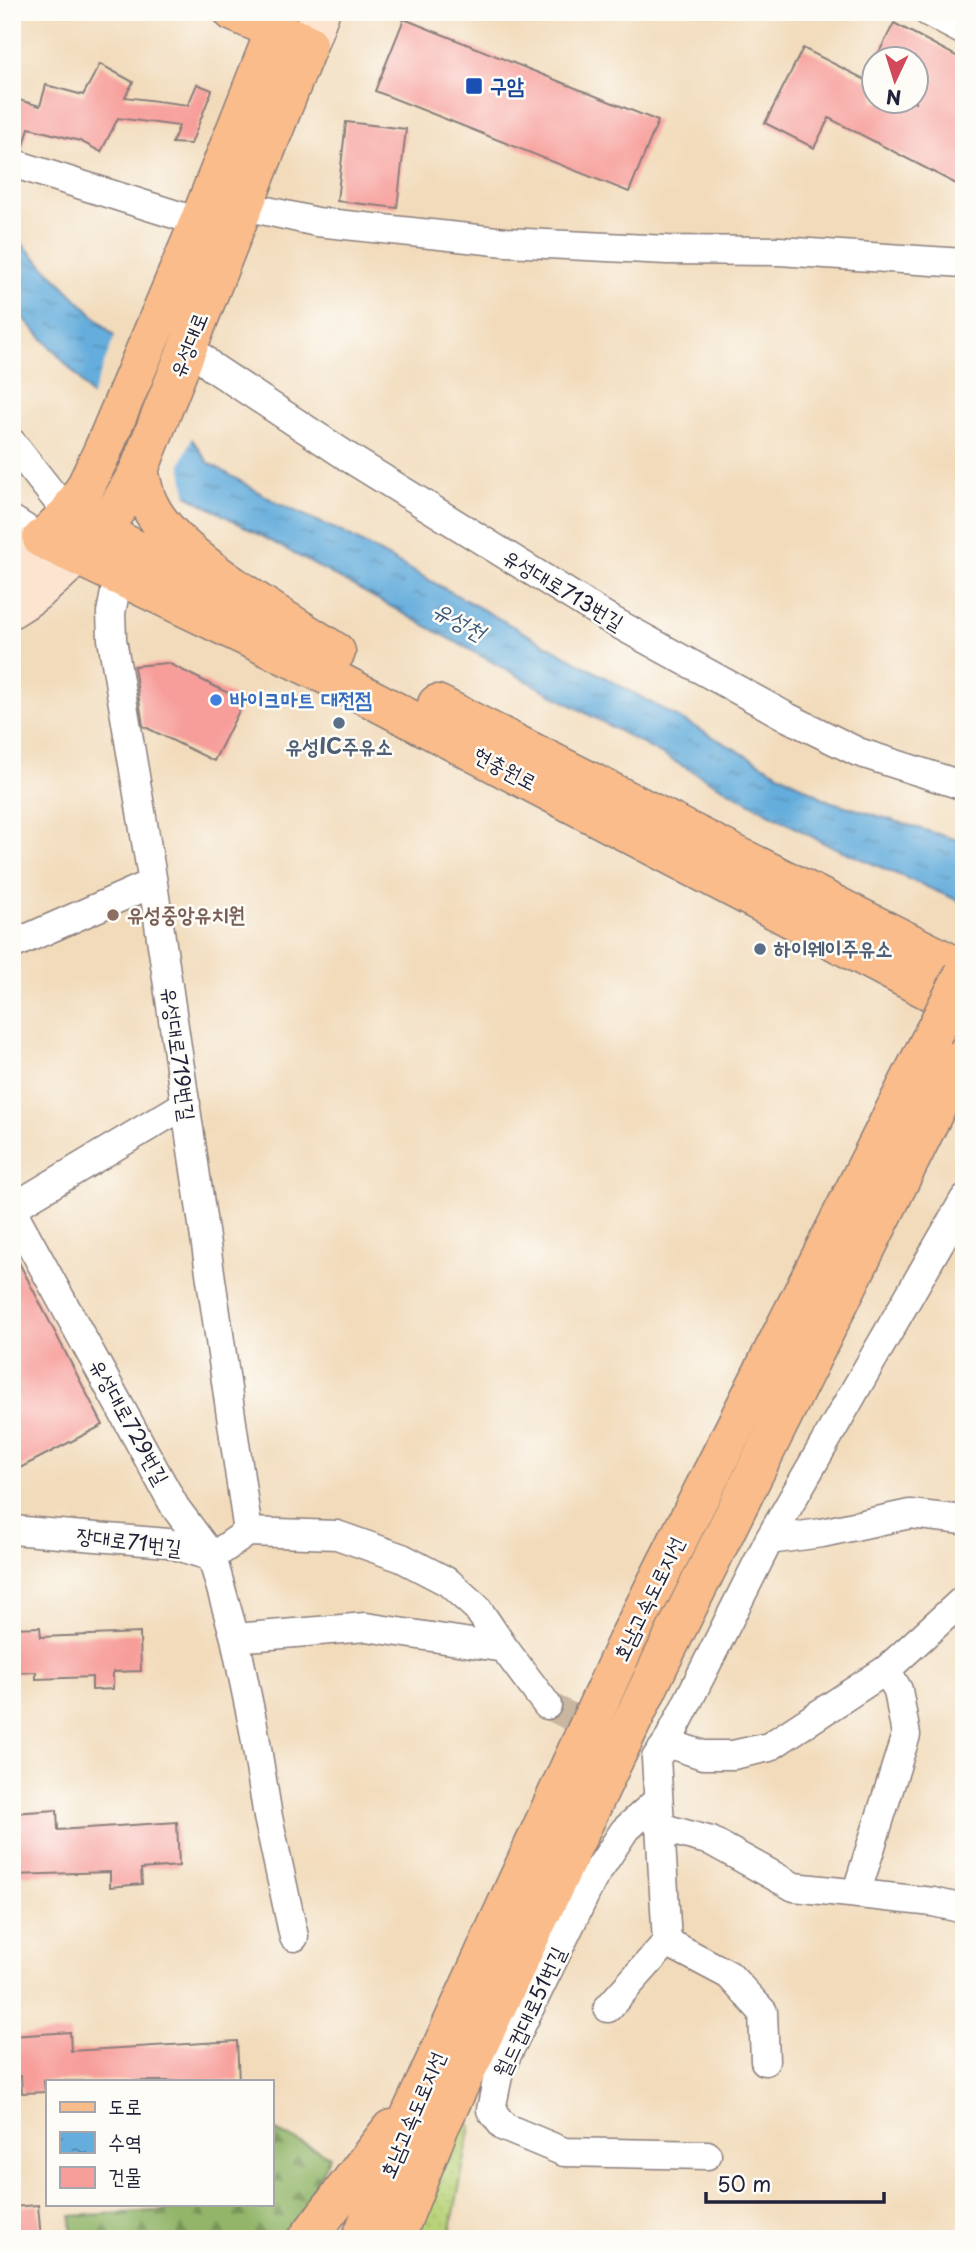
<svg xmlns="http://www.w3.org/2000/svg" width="976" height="2251" font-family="'Playpen Sans','Poor Story',sans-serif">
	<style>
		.grass { fill: url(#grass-dots); stroke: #6e7a5a; stroke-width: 2 }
		.forest { fill: url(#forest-firs); stroke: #5a6c52; stroke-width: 2 }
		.water { fill: url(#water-ripples); stroke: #44688c; stroke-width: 2 }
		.pier { fill: #f2dbbb }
		.building { fill: #f79d9a }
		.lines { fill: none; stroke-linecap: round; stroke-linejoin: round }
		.street-tunnel { stroke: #c8b6a1; stroke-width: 28; stroke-dasharray: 28 14; stroke-linecap: butt }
		.street-casing { stroke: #8a7e7b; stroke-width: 31 }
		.secondary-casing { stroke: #8a7e7b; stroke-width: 41 }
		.primary-casing { stroke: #8a7e7b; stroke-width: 41 }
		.highway-casing { stroke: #8a7e7b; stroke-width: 41 }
		.street { stroke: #fff; stroke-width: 28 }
		.secondary { stroke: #fde4d0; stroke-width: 38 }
		.primary { stroke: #f9bc8a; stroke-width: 38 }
		.highway { stroke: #f9bc8a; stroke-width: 38 }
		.highway-bridge-casing { stroke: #8a7e7b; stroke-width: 41; stroke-linecap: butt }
		.highway-bridge { stroke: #f9bc8a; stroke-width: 38 }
		.transit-dot { fill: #1a4fb4; stroke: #fdfcf7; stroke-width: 2.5 }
		.shop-dot { fill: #3f7fe0; stroke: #fdfcf7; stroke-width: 2.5 }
		.service-dot { fill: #5c6f8a; stroke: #fdfcf7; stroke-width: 2.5 }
		.education-dot { fill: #8d6e63; stroke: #fdfcf7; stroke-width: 2.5 }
		.labels { text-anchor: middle; stroke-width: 5; stroke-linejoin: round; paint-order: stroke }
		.transit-label { font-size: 21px; font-weight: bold; fill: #164399; stroke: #fdfcf7; text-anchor: start }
		.street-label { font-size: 21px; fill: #22223b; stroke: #fdfcf7 }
		.shop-label { font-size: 21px; font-weight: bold; fill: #366cbe; stroke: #fdfcf7; text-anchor: start }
		.service-label { font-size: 21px; font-weight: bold; fill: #4e5e75; stroke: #fdfcf7 }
		.education-label { font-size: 21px; font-weight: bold; fill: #785e54; stroke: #fdfcf7; text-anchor: start }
		.water-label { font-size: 23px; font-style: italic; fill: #3d5a7b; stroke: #fdfcf7 }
	</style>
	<defs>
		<pattern id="grass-dots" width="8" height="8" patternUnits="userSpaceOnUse" patternTransform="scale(1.75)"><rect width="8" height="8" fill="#b9d379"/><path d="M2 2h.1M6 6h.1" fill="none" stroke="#9fb56a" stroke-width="1.8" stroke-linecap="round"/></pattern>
		<pattern id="forest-firs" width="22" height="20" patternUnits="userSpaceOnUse" patternTransform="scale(1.75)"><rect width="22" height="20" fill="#92b569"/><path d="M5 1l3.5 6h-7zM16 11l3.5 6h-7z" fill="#779358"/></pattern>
		<pattern id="water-ripples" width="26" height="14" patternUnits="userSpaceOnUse" patternTransform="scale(1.75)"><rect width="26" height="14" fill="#65addc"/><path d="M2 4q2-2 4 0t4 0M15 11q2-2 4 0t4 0" fill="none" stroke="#538cb4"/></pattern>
	</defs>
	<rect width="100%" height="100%" fill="#fdfcf7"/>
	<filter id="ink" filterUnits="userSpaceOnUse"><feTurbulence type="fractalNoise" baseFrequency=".0143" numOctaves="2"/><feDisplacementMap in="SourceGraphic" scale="14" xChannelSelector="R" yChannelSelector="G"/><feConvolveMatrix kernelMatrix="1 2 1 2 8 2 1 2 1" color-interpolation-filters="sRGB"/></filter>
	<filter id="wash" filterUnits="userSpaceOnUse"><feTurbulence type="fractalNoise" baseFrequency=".00686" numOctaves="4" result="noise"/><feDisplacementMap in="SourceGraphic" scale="28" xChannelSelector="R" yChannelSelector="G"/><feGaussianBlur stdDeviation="1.57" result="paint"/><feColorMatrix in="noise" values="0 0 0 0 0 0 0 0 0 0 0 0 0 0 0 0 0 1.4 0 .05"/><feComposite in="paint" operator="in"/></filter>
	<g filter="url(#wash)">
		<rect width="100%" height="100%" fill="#f2dbbb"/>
		<path class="grass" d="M458,2119l13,7 -22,113h-39z"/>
		<path class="forest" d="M271,2129l59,27 -42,83h-216l-1,-23 120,-7 5,-5h75z"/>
		<path class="water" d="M12,234l122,122 74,106 71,42 65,29 485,268 135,41v61l-142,-61 -641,-350 -65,-59 -38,-56 -66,-72z"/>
		<path class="pier" d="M116,333l21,21 56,81 -12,29 6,35 -8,-4 -65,-60 -24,-35z"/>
		<g id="blocks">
			<path class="building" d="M404,19l254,102 -29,71 -254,-101z
				M894,23l70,37v128l-135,-70 -15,30 -49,-25 38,-75 71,36v18h42v-42h-41z
				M100,64l33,18 -8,15 63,8 9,-21 15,6 -21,54 -19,-1 7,-17 -61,-8 -17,34 -21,-11 -51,-13 -6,21 -11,-2v-49l28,8 6,-21 37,10z
				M346,122l60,7 -9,79 -60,-7z
				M168,663l76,38 -30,60 -71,-35 -9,-60z
				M12,1249l91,176 -91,47z
				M40,1627l1,10 99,-4 1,38 -28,1v17l-21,1v-13l-56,2v-7l-24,1v-45z
				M57,1810l1,20 119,-8 2,44 -38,3 1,15 -32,3v-15l-98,3v-62z
				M70,2032l1,19 166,-10 2,40h-195l1,11 -23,1 -1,-17 -9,1v-41z
				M38,2205l3,34h-29v-32z"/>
		</g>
	</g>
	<g filter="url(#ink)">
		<use href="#blocks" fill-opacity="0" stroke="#8a7e7b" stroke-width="2"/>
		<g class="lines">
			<path class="street-tunnel" d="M547,1705l94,46"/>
			<g class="street-casing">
				<path id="street" d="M928,12l36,19
					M12,163l187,59
					M244,206l73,16 189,20 161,8 112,1 185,12
					M188,345l24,22 139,92 260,161 178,98 69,34 106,34
					M12,443l56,71
					M12,520l30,19
					M118,577l-7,36 1,26 41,244 95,649
					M12,945l141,-62
					M12,1208l174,-104
					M12,1210l163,297 37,50 23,81 19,92 14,87 26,120
					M12,1530l156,13 44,14 36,-25 89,3 65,23 46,24 29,26 27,40 43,57
					M769,1540l53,-7 88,-19 54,6
					M235,1638l131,-11 138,21
					M667,1743l36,12h30l36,-8 117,-77 78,-71
					M658,1800l-34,31 -32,49 -93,191 -8,39 13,17 60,25 143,3
					M659,1827l52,14 83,46 139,15 31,7
					M856,1894l50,-159 -8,-45 -12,-20
					M667,1942l62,33 34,37 2,49
					M608,2008l59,-66 -11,-184 11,-15 102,-203 195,-340"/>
			</g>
			<g class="secondary-casing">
				<path id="secondary" d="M308,44l12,-32
					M12,563l30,-24
					M12,608c34,-20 59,-46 85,-75"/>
			</g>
			<g class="primary-casing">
				<path id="primary" d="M275,30l-76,192 -96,228 -18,38 -17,26 -26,25 282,135 640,335
					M139,470c3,12 5,26 11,36 24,51 137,114 186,146
					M68,514l209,109
					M99,531l18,-22 22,-39 169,-426 -75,-32
					M437,704l527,266"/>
			</g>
			<g class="highway-casing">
				<path id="highway" d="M307,2239l84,-110
					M361,2239l48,-121 218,-477 306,-607
					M395,2239l45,-113 220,-463 304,-611"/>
			</g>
			<use href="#street" class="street"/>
			<use href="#secondary" class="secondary"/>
			<use href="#primary" class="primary"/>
			<use href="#highway" class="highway"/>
			<g class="highway-bridge-casing">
				<path id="highway-bridge" d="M933,1034l31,-61"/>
			</g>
			<use href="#highway-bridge" class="highway-bridge"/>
		</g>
	</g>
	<rect class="transit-dot" x="465" y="77" width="18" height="18" rx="3.5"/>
	<circle class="shop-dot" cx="216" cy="700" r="7"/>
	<g class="service-dot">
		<circle cx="339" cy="723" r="7"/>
		<circle cx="760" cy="949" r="7"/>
	</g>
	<circle class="education-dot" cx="113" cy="915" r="7"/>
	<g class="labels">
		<g class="transit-label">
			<text x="490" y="93">구암</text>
		</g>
		<g class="street-label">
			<text transform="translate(189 345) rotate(-68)" y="7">유성대로</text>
			<text transform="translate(563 590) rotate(31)" y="7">유성대로713번길</text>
			<text transform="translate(505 769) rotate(28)" y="7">현충원로</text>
			<text transform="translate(178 1054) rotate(82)" y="7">유성대로719번길</text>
			<text transform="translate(129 1422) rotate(61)" y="7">유성대로729번길</text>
			<text transform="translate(129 1542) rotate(7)" y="7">장대로71번길</text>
			<text transform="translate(649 1599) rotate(-64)" y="7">호남고속도로지선</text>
			<text transform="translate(530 2012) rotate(-65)" y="7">월드컵대로51번길</text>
			<text transform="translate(413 2115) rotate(-67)" y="7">호남고속도로지선</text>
		</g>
		<g class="shop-label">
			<text x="230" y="707">바이크마트 대전점</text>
		</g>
		<g class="service-label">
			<text x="339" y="754">유성IC주유소</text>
			<text x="774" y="956" text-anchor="start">하이웨이주유소</text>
		</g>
		<g class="education-label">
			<text x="127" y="922">유성중앙유치원</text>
		</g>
		<g class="water-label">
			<text transform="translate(459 621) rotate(29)" y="8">유성천</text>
		</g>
	</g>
	<rect width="976" height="2251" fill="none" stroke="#fdfcf7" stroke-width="42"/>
	<rect x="46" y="2080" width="228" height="126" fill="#fdfcf7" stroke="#a5a5ac" stroke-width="2"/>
	<rect x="60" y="2102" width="35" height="10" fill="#f9bc8a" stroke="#a5a5ac" stroke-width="2"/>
	<text x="108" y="2114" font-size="21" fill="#22223b">도로</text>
	<rect x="60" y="2132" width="35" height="21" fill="url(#water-ripples)" stroke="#a5a5ac" stroke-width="2"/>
	<text x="108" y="2150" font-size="21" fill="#22223b">수역</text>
	<rect x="60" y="2167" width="35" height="21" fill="#f79d9a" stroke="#a5a5ac" stroke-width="2"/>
	<text x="108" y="2184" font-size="21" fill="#22223b">건물</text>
	<g transform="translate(895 80) rotate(184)"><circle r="33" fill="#fdfcf7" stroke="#a5a5ac" stroke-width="2"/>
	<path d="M0-5L12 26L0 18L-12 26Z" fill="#d1495b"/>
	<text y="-10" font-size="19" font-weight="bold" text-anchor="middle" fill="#22223b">N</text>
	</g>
	<path d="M706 2192v10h178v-10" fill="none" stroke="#22223b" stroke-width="3.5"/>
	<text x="717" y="2192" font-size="21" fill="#22223b" stroke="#fdfcf7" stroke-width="5" paint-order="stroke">50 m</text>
</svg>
